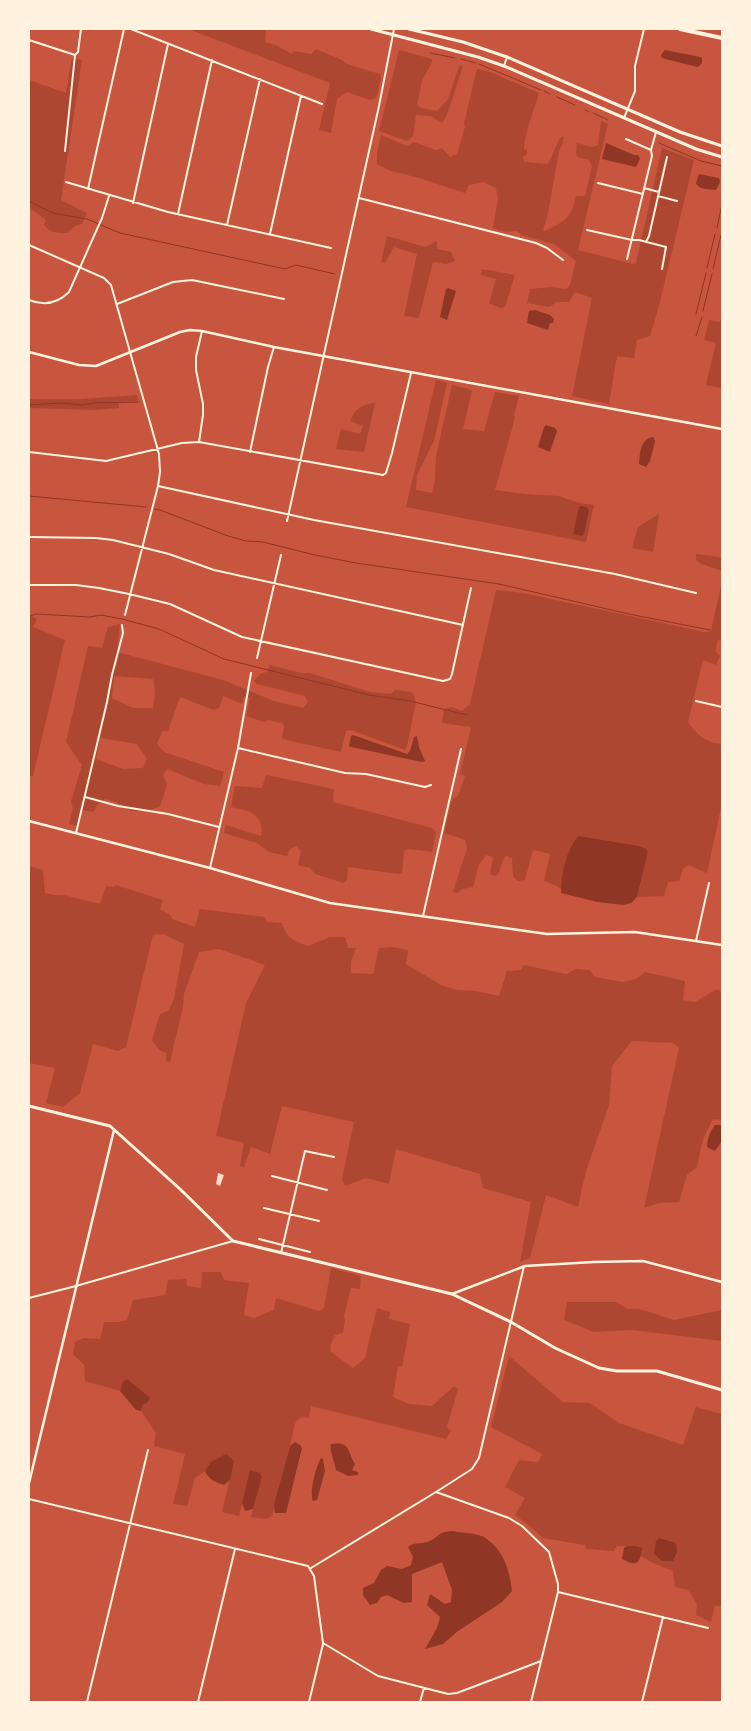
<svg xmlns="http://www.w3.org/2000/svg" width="751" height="1731" font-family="'Alegreya Sans',sans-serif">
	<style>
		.green { fill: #ae4732; fill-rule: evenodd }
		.water { fill: #8f3625 }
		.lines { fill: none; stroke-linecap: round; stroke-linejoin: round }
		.stream { stroke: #8f3625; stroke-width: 1 }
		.building { fill: #f7dbc8 }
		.minor { stroke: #fff3e0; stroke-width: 2 }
		.tertiary { stroke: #fff3e0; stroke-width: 2.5 }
		.secondary { stroke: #fff3e0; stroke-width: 3 }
		.motorway { stroke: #fff3e0; stroke-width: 4 }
	</style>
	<rect width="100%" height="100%" fill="#c8553d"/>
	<path class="green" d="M188,29h78l-1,13 11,3 16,9 2,-3 18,3 4,-5 26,11 5,4 33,10 1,4 -5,20 -6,2 -23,-8 -10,7 -6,34 -12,-3 11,-47z
		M399,50l33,9v3l-10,19 -5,24 5,3 15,3 11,-12 11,-33h4l-16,49 -5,8 -11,-7 -15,-1 -3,21 -6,5 -28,-10z
		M72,58l10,2 -21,140 26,13 -5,11 -7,2 -8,7c-11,0 -16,0 -23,-8l2,-5 -17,-13v-127l37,13z
		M477,69l13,3 49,21c-5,19 -14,37 -15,56l3,1v4l-4,3 1,5 24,2 12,-26 4,-2 -1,7 -4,8 -12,67 -4,12 2,1c20,-10 26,-12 31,-35h9l7,-30 -3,-6 -12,-3 -1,-5 1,-9 15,4 6,-2 3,-24 7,3 -30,126 55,14 3,-1 26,-115 32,12 -35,146 -9,30 -13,4 -3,18 -17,-2 -8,48 -37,-8 20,-98 -17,-6 -6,10h-12l-8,5 -22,-4 3,-14 21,-2 15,2 4,-4 6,-24 -22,-17 -33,-9 -4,-4 -11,1 -13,-4 5,-29 -2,-11 -13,-6 -14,3 -4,8 -46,-15 -28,-7 -14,-7v-11l4,-18 26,11 7,-4 22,8 6,-2 8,9 7,-3 8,-27 -1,-4z
		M387,236l38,11 12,-6v8l14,3 4,9 -9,3 -13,-2 -14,56 -15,-2 13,-62 -23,-7 -9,16 -4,-1z
		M482,269l33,6 -10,32 -5,1 -11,-5 7,-24 -15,-4z
		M722,314v74l-16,-3 10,-42 -12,-3 5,-20 11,2z
		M436,380l11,3 -13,58 -17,34 -1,15 16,3 3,-14 1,-23 16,-71 20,5 -9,39 21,2 11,-39 24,4 -5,19 1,3 -20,72 29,4 35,2 21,7 14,2 -8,37 -180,-35z
		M137,395l1,6 -19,1v6l-27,2 -63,-2v-9h53z
		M375,403l-11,49 -28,-3 5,-20 19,5 3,-8 -13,-5c5,-12 12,-17 25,-18z
		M659,514l-6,38 -21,-4 6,-21z
		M696,554l23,3 3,3v11l-21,-7 -5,-4z
		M722,581v60l-4,-1 -3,11 5,5 -4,9 -13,-5 -15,62c9,13 18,21 34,22v59l-15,70 -19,-8 -5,4 -4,12 -11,1 -4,14 -27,1 11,-45 -84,20 -3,17 -4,-3 -13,-5 6,-27 -17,-4 -8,30 -7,1 -5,-4 -1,-19 -6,-2c-6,6 -4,15 -10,20l-6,-2 3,-17 -7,-2 -7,10 -6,22 -11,2 -4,4 -5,-1 14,-44 -2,-8 -21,-7 8,-34 6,-3 7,-20 -5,-2 11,-47 -29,-4 2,-14 8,-2 10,4 8,-7 26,-114 27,3 182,39 6,-1z
		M29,614l8,5 -4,8 32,13 -32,136h-4z
		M120,624l-3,28 106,28 51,21 29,7 5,-6 -3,-6 -48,-12 -3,-3 6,-7 7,-2 3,-7 31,8h9l60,19 21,2 4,-4 17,2 4,9 -9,46 -2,3 -54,-20 -5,1 -5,21 -59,-13 2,-12 -2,-4 -14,-3 -4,2 -18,-6 4,-18 -6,-2 -2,8 -19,-8 -4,12 -5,2 -34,-13 -12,34h-6l-5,13 7,8 60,20 -4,14 -16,-2 -37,-15 -4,6 4,10 -7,21 -11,5h-18l-13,-8 -13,-4 -8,6 -3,7 -13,-2 -3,16 -9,-2 4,-15 -2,-8 11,-36 -16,-23 22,-96 14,2 6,-21zM114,676l39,3 2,14 -2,15h-20l-21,-10zM100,738l37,6 10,15 -4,9 -20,1 -27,-10z
		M266,775l68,14 -1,13 99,26 4,4 -4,20 -23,-3 -5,2 -2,22 -4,1 -50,-7 -1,13 -3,3 -29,-9 -5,-6 -12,-3 3,-14 -5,-5 -6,3 -3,7 -18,-4 -12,-9 -33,-10 2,-8 35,11c4,-22 -13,-26 -30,-29l4,-21 27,2z
		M29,866l14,4 2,23 9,2h10l36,9 6,-18 8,1 2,-2 47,15 -3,9 10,6 2,4 23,8 5,-18 65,8 2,5 15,1c4,15 12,18 26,23l22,-9h15l3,11h8l-5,14v11l22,1 6,-26 13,-1 16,3 -2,14 35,21 16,5 19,1 23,5 8,-25 14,-1 3,-5 42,9 10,-5 14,1 5,7 28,5 13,-3 9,-7 40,9 -2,19 12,2 22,-13 5,4v127l-9,-1 -10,20 -6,28 -10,8 -8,27 -20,1 -15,5 35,-160 -6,-5 -41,-2 -20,25 -3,39 -23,66 -8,36 -32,-12 -16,63 -10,4 11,-60 -48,-14 -3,-14 -84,-25 -7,35 -23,-6 -21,8 -3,-7 12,-57 -72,-16 -12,48 -19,-7 -7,20 -4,-1 4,-23 -28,-7 30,-133 19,-38 -46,-16 -20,3 -15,42 -1,13 -13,55 -4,-1v-8l-7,-3 -7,-10 8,-26 8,-3 6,-12 10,-55 -21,-10 -10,1 -27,112 -8,4 -25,-7 -13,49 -17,14 -17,-4 9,-35 -26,-5z
		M331,1268l30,8 -1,13 -9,-1 -7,28 1,4 -2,13 -8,2 -5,11 1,6 22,16 12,-10 12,-50 13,4 -1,7 21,5 -8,43 -4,-1 -5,31 16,7 23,2 22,-20 4,3 -11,38 4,4 -5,8 -135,-33 -2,12 -7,-1 -6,4 -24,95 -6,3 -15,-2 11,-40 -12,-6 -11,45 -17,-4 12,-51 -23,1 -6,9 -10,7 -8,28 -14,-2 12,-50 -31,-8 2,-13 -15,-22 2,-7 -20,-22 -3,9 -35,-10 -1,-16 -11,-11 2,-12 9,-4 16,1 4,-17h14l9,-2 6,-20 32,-5 3,-15 18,-1 1,7 14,2 1,-16h19l3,8 25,3 -5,32 10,3 20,-8 2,-12 43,13 5,-3z
		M567,1302h49l11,7h12l35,11 48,-10v31l-90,-11 -38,2 -30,-12z
		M509,1356l54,46 27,1 29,20 64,22 13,-38 26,7v193l-7,-2 -4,17 -15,-7 1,-11 -9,-14 -13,-3 -2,-16 -20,-8 -12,-7v-8l-4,-2h-20l-3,5 -28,-2 -1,-4 -42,-7 -12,-11 -16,-12 10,-17 -20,-11 14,-27 19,2 4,-8 -51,-27z"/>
	<path class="water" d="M665,50l35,7 2,1v5l-4,4 -33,-8 -4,-2v-2z
		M606,143l28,12h4l2,4 -4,8 -34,-8z
		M699,174l20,4 1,4 -4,8c-7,-1 -17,0 -20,-7z
		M448,288l8,3 -9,29 -7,-3 6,-28z
		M535,310l15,5 4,4 -1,4h-3l-2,7 -21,-7 2,-12z
		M546,425l9,3 2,3 -7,21 -12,-5 6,-20z
		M653,437l2,4 -5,20 -4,6 -7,-3c1,-10 1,-25 14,-27z
		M582,506l5,1 2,4 -5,23 -2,2 -9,-2 6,-27z
		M353,735l54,19 3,-3 4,-14 3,-1 2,11 6,14 -3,1 -71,-15 -2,-1 2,-10z
		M578,836l61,10 7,3 2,3 -11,45 -6,6 -7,2 -27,-3 -36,-9c0,-19 5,-42 17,-57z
		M715,1125h7v16l-7,10 -8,-4c0,-7 3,-16 8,-22z
		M127,1379l23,19 -3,5 -4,1 -2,7 -5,-1 -16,-19 3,-9z
		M295,1442l5,3 2,3 -16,65h-11l-1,-8 16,-59z
		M331,1444c20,-3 16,7 24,20l-3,6 6,2v3l-10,1 -12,-6c-1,-8 -7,-19 -5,-26z
		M226,1454l8,7 -4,19 -6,5c-8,-2 -17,-7 -19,-14l6,-9z
		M321,1458l2,1 2,12 -8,29 -4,1c-4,-8 3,-35 8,-43z
		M250,1470l10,3 2,4 -9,32 -8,2 -3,-8z
		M453,1531c9,2 23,2 31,6 20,13 25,32 28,54l-10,11 -44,29 -15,13 -18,5 12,-21 3,-11 -13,-12 3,-11 15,10 6,-2 1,-12 -10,-28 -30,12v28l-8,1 -17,-8 -6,2 -4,6 -7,2 -7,-10v-7l11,-5 7,-13 6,-4 15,3 9,-4 2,-8 -5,-10c5,-5 13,-3 19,-5 13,-4 8,-10 26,-11z
		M659,1538l17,5 1,9 -4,9h-11l-8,-7 2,-13z
		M627,1546h10l5,2c-2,16 -5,19 -20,11l2,-11z"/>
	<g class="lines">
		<path class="stream" d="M430,53l25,5
			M461,59l15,4
			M479,64l62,26
			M544,91l6,3
			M557,97l18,8
			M585,110l4,2
			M593,113l15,7
			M659,143l42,18 21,5
			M29,201l24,12 34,6 33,14 165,36 11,-4 39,9
			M717,228l5,-24
			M707,268l8,-34
			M713,269l8,-34
			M703,311l9,-37
			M696,314l10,-41
			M696,336l6,-19
			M29,405l34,-2 19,2 12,-2 45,-1
			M29,496l117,11
			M155,509l5,1 68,26 18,5 17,1 52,13 41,8 143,21 130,30 81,16
			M29,616l8,-2 53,3 11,-2 21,4 37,10 65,30 145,36 41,6 57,14"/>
	</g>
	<path class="building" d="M218,1173l6,2 -4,11 -4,-2z"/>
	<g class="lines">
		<path class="minor" d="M131,29l191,75
			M29,40l46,15
			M504,66l3,-9
			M624,118l11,-27v-25l9,-37
			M626,139l25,11
			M65,151l10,-96 3,-3 3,-23
			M66,182l102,30 163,36
			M598,183l45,11
			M644,188l15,4
			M88,189l36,-160
			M658,196l19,5
			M359,198l177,45 11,5 16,12
			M133,203l35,-159
			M178,214l34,-154
			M227,225l33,-146
			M587,230l45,10h7l27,7 -4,22
			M270,234l31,-138
			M646,242l3,-6 18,-79
			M29,245l75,33 7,7 48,169 1,18 -2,14 -33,129
			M627,259l25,-103 -1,-6 5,-18
			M29,300c15,6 28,4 40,-8l33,-74 7,-22
			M117,304l56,-22 19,-2 92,19
			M199,442l4,-27v-11l-7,-34v-13l6,-26
			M29,452l77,9 76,-18 17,-1 184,33 3,-2 6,-20 19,-80
			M250,452l18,-85 6,-20
			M158,486l156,34 301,54 81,19
			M287,521l92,-415 15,-77
			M29,537l67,1 17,2 56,14 45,16 249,55
			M29,585h47l23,3 30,6 41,10 72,33 201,44 7,-2 2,-5 19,-86
			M257,658l24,-103
			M696,701l26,6
			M238,748l107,25 21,1 59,13 6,-2
			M85,797l33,9 50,8 51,13
			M76,833l31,-131 5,-27 11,-42 -1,-8
			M210,868l28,-120 13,-75
			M423,916l38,-167
			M696,941l13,-58
			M272,1176l55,14
			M264,1208l55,13
			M259,1239l51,13
			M281,1253l24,-102 29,6
			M29,1298l47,-12 157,-45
			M436,1492l36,-23 7,-11 45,-192
			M29,1499l279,67 6,10 9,67 55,33 70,18 9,-1 84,-32
			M311,1568l125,-76 73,26 13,8 27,26 9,32v8l-27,110
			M558,1592l150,36
			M87,1702l61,-252
			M198,1702l37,-153
			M309,1702l14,-58
			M420,1702l4,-14
			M642,1702l21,-85"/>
		<path class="tertiary" d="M29,352l50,13 17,1 84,-34 10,-2 12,1 72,16 448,82
			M29,821l181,47 120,35 217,31 88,-2 87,13
			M452,1294l73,-28 69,-4 49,-1 79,21
			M29,1483l85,-353"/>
		<path class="secondary" d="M371,29l107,28 26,9 192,83 26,8
			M409,29l54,13 44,15 173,75 42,14
			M29,1106l81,20 70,63 53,52 219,53 59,28 44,26 44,20 18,3h40l65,19"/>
		<path class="motorway" d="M680,29l42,9"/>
	</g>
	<rect width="751" height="1731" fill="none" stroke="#fff3e0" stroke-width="60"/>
</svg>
